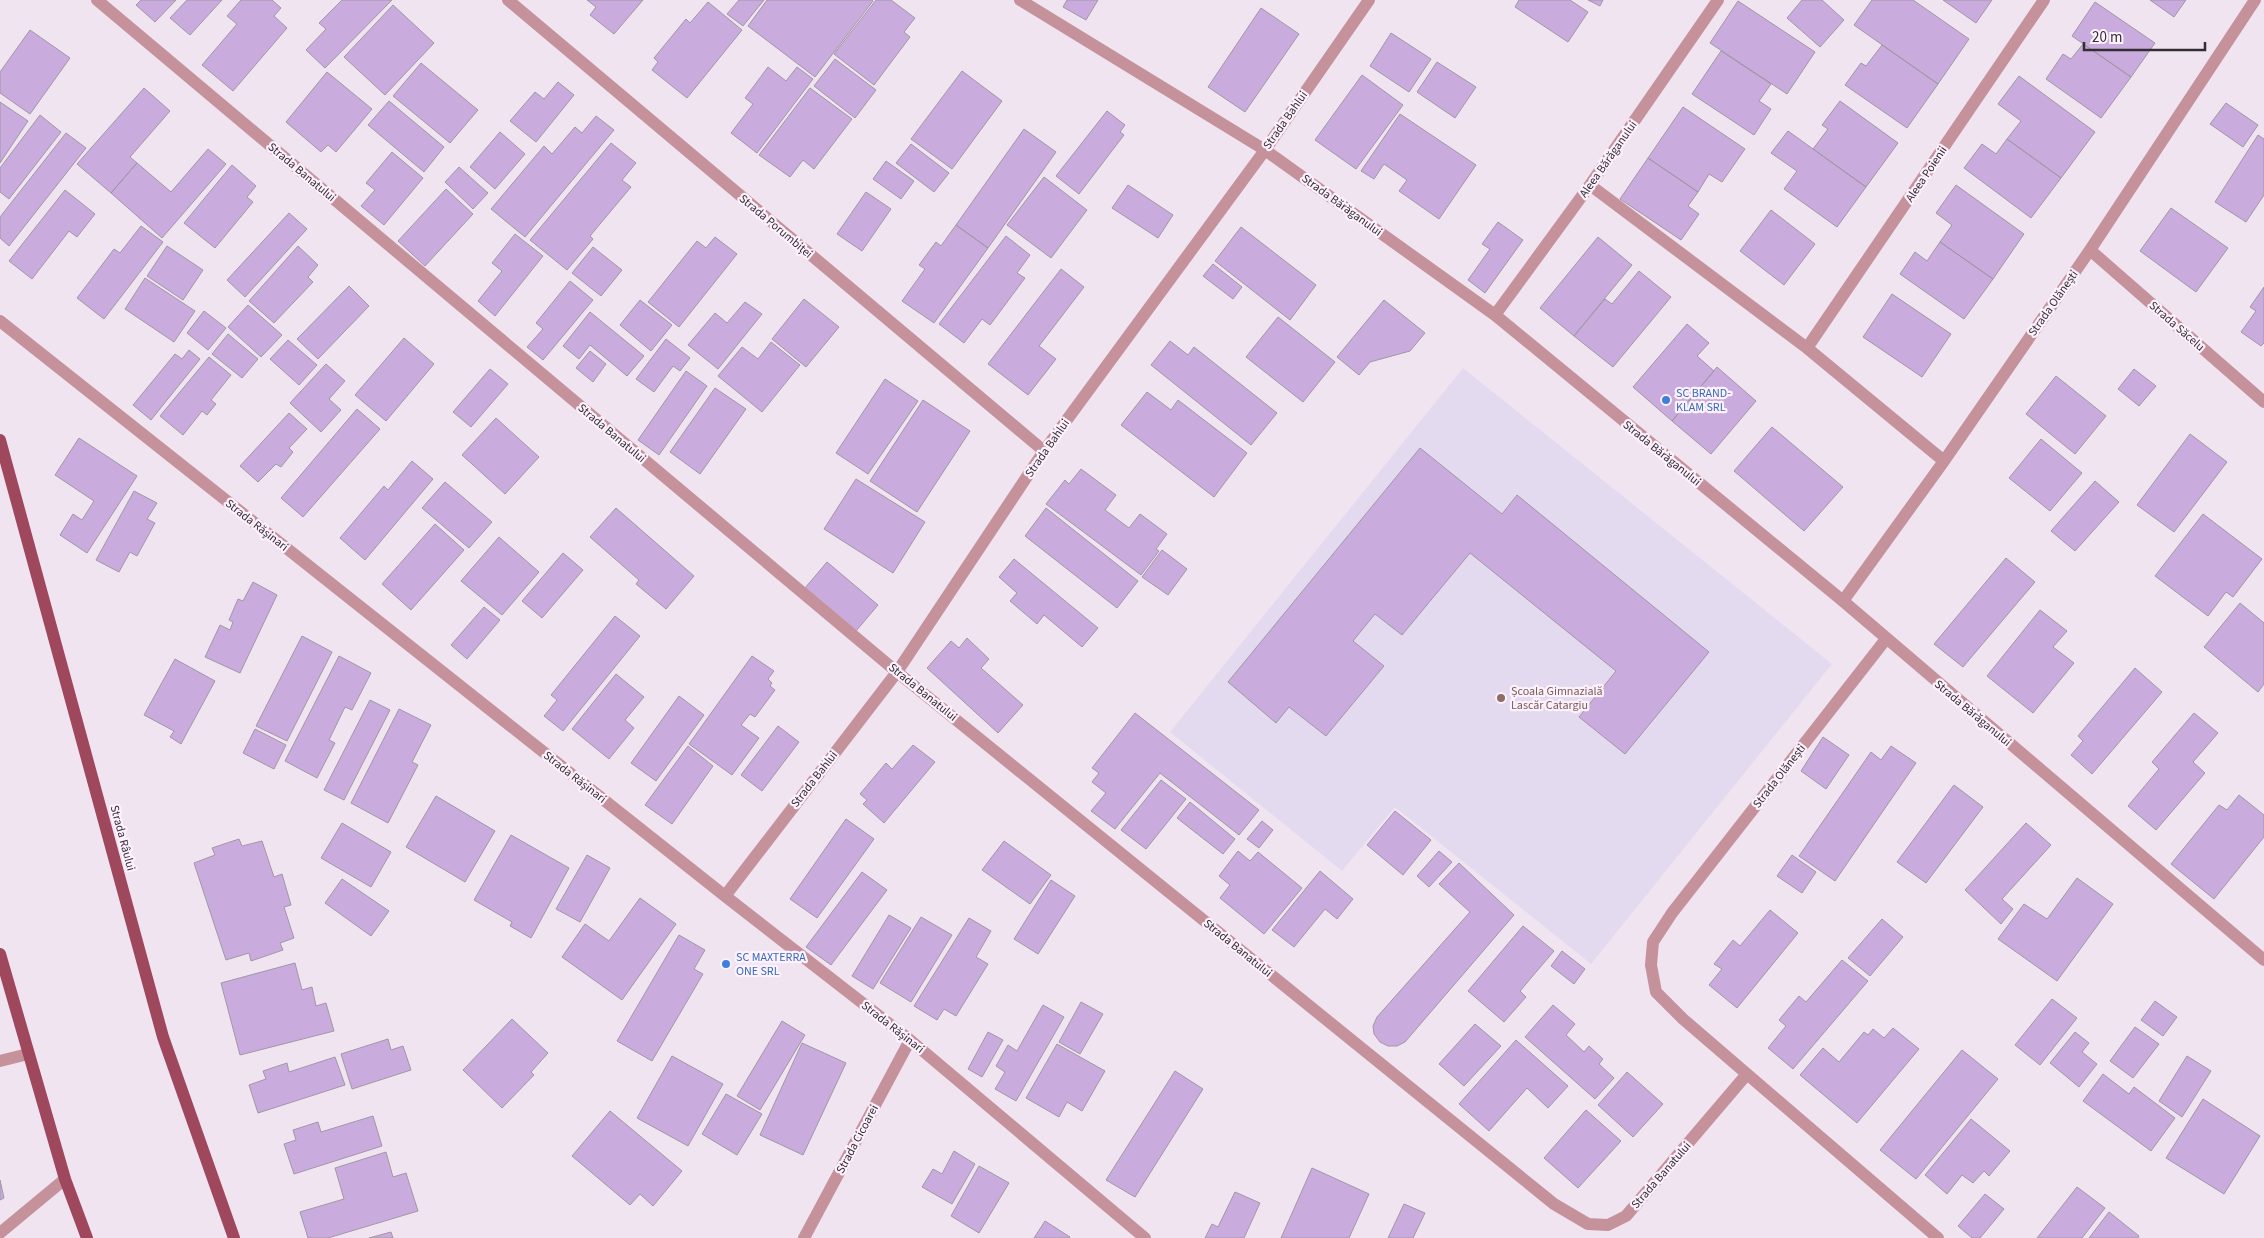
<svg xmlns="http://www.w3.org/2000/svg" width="2264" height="1238" font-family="'Source Sans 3',sans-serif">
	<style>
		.education { fill: #e3daef }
		.building { fill: #caabdd; stroke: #a097a5 }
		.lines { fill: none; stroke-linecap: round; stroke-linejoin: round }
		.minor { stroke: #c5929c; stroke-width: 12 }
		.major { stroke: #9e475d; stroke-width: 12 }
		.shop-dot { fill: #3f7fe0; stroke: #fef1fe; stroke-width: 2 }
		.education-dot { fill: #8d6e63; stroke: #fef1fe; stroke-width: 2 }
		.labels { text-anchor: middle; stroke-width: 4.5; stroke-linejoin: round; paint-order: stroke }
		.street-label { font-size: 12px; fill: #332e33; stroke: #fef1fe }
		.shop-label { font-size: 12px; fill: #366cbe; stroke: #fef1fe; text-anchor: start }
		.education-label { font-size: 12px; fill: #785e54; stroke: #fef1fe; text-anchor: start }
	</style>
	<rect width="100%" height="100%" fill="#f0e4f1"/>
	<path class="education" d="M1463,368l369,296 -241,300 -196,-157 -53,64 -172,-139z"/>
	<path class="building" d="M141,0h35l-21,22 -19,-17z
		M187,0h35l-32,35 -20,-17z
		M241,0h31l9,8 -7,8 13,12 -54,63 -31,-26 35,-41 -10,-8z
		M342,0h50l-67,68 -19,-18 20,-21 -7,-6z
		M587,0h56l-29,34 -24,-19 6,-8z
		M739,0h25l-21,26 -16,-12z
		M767,0h105l1,1 -58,76 -67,-51z
		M876,0h15l24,18 -11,14 6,5 -36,48 -40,-31z
		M1067,0h31l-12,20 -23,-13z
		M1519,0h51l18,12 -20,30 -53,-35z
		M1588,0h15l-3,6z
		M1802,0h20l22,20 -24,27 -33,-29z
		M1872,0h41l56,39 -31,45 -84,-59z
		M1943,0h49l-16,23z
		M2150,0h36l-12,17z
		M1738,1l77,51 -28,42 -77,-51z
		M708,2l34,28 -55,68 -35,-28 6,-8 -4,-4 32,-39 4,4z
		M2095,2l60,41 -24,34 -59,-41z
		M393,5l41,38 -49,52 -41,-38z
		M1261,8l38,26 -54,78 -37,-25z
		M30,30l40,28 -40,56 -30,-21v-21z
		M1391,33l40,26 -22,33 -39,-26z
		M2083,44l48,33 -30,41 -55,-39 17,-25 8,5z
		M1882,45l56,39 -31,44 -62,-43 16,-22 5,3z
		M1721,51l50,33 -12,17 12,8 -17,26 -62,-41z
		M835,59l41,31 -21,28 -41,-32z
		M1437,62l39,25 -21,31 -38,-26z
		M421,63l57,47 -28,33 -57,-47z
		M768,67l18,14 11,-14 16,12 -56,74 -26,-20 22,-29 -8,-6z
		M962,71l40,30 -50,68 -41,-30z
		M327,72l45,37 -36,43 -8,-7 -7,7 -35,-30z
		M1362,75l41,30 -47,64 -41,-29z
		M2019,76l76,56 -34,46 -54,-39 14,-18 -23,-17z
		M558,82l16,13 -38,47 -26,-21 25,-29 9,7z
		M144,88l26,23 -40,46 7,6 -26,30 -34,-29z
		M810,88l42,31 -38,50 -11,-9 -13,17 -31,-22z
		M389,101l55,46 -20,25 -56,-47z
		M1840,101l58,42 -32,44 -53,-38 15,-20 -6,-4z
		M0,102l28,19 -28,42z
		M2226,103l32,22 -15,22 -33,-23z
		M1683,107l62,42 -23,33 -13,-8 -11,18 -50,-34z
		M1107,111l18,14 -5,7 4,3 -45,59 -23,-18z
		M1400,114l76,51 -37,54 -40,-28 8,-11 -23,-16 -10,15 -13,-8z
		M40,115l21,17 -52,67 -9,-7v-24z
		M596,116l18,14 -89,107 -34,-28 53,-63 8,8 23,-27 7,6z
		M1024,129l32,23 -68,96 -32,-23z
		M1788,131l78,56 -29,40 -53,-38 13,-18 -26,-18z
		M500,132l25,22 -30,35 -25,-22z
		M66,133l20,15 -77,98 -9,-8v-21z
		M2258,135l6,4v56l-18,27 -31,-20z
		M2007,139l54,39 -30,40 -67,-50 18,-24 14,10z
		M611,143l25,20 -14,17 9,7 -41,49 3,3 -26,31 -37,-30z
		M911,144l38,29 -15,19 -38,-29z
		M208,149l18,15 -64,74 -51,-45 26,-30 34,29z
		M392,152l31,26 -39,47 -23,-19 14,-16 -9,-7z
		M1648,158l50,34 -10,14 11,8 -18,26 -61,-41z
		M886,161l28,20 -13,18 -28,-20z
		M232,165l24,21 -9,11 6,5 -38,46 -31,-25z
		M459,167l29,26 -15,16 -28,-27z
		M1044,177l43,33 -36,48 -44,-33z
		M1128,185l45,30 -15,23 -46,-30z
		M1956,185l68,49 -31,45 -53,-37 12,-17 -16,-12z
		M446,189l27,25 -48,52 -27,-25z
		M65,190l30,24 -18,23 -8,-6 -37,48 -23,-18z
		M866,192l25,17 -29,42 -25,-17z
		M2171,208l57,40 -32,44 -56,-41z
		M1771,210l44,34 -31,41 -44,-34z
		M289,213l18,16 -62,68 -18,-17z
		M1498,222l25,18 -38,53 -17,-13 22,-31 -8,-5z
		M956,225l32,23 -54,75 -32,-22 23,-32 -6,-4 17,-23 5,4z
		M141,226l22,16 -59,77 -27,-21 37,-49 6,4z
		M1241,227l75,58 -26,35 -75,-59z
		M515,234l28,22 -48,60 -17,-15 24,-30 -10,-8z
		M1006,236l24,19 -13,18 8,5 -35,47 -8,-6 -18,24 -25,-19z
		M715,237l22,17 -58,73 -31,-25 49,-61 9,7z
		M1598,237l34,28 -58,71 -34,-28z
		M1940,242l53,37 -29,40 -64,-45 15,-22 12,9z
		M167,246l36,24 -20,30 -36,-24z
		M298,246l20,19 -10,12 5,5 -39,41 -25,-22z
		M593,247l29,23 -21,26 -29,-23z
		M1213,264l29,23 -9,12 -30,-23z
		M1061,269l23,18 -45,59 17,13 -28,36 -40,-31z
		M1639,271l32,26 -58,70 -39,-31 31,-37 7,5z
		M145,278l50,33 -21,31 -49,-33z
		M570,281l23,19 -50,60 -16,-13 16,-18 -7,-6z
		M349,286l20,20 -51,53 -21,-20z
		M2264,287v56l-3,3 -20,-14 15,-21 -6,-4z
		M1892,294l59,40 -29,43 -59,-40z
		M804,299l35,28 -33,40 -34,-28z
		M640,300l32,25 -21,26 -31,-26z
		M1384,300l41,33 -15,18 -40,11 -11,13 -22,-18z
		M745,302l17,12 -44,55 -30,-24 27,-32 12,10z
		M248,305l34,30 -21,22 -33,-30z
		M204,311l22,17 -18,22 -21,-17z
		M590,312l54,44 -17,20 -37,-31 -11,14 -16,-13z
		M1278,317l57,45 -32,40 -57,-45z
		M1687,324l22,19 -12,13 17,15 -42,50 -39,-34z
		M228,334l30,25 -16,19 -30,-24z
		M404,338l30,26 -48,57 -31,-26z
		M666,339l24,19 -10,13 -7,-5 -19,26 -18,-13z
		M288,340l29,25 -18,20 -29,-26z
		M1170,341l18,14 6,-8 83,66 -26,32 -100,-80z
		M771,342l29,23 -38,47 -44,-36 24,-29 16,12z
		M189,350l11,9 -49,61 -18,-15 42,-51 7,5z
		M590,351l16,13 -13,18 -17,-14z
		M209,357l22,18 -20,25 5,4 -9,11 -5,-4 -19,24 -23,-19z
		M326,364l19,17 -16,18 12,11 -20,22 -31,-29z
		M1717,367l39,34 -45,53 -39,-33z
		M490,369l18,15 -37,43 -18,-15z
		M2134,369l22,17 -17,20 -21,-17z
		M686,371l21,15 -48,69 -21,-15z
		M2056,376l50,40 -31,38 -49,-40z
		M885,379l33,22 -50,73 -32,-21z
		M715,388l31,21 -46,65 -30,-22z
		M1147,392l24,18 7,-10 69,53 -33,44 -93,-72z
		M923,400l47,31 -53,81 -47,-31z
		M357,409l23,20 -77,88 -22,-19z
		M289,413l18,16 -18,19 4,4 -12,15 -5,-3 -18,18 -18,-16z
		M496,418l43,39 -34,37 -43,-39z
		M1772,427l71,60 -39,44 -70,-60z
		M2190,434l37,28 -53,70 -37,-27z
		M79,438l58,38 -50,77 -27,-18 13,-21 9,6 12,-19 -39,-26z
		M2041,439l41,34 -32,38 -41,-33z
		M1420,448l82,66 15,-19 192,157 -84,102 -46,-37 37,-46 -146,-118 -68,82 -27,-21 -22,27 31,25 -58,70 -37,-29 -13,16 -48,-41z
		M412,461l21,18 -68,81 -25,-22 44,-52 4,4z
		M1081,469l35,26 -11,15 24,18 11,-14 27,20 -11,15 3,2 -18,24 -95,-71 19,-24 4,4z
		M856,479l69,43 -32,51 -69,-44z
		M2095,481l24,21 -44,49 -24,-20z
		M445,482l47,40 -23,26 -47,-40z
		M134,491l23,12 -10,16 8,4 -18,33 -7,-4 -11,20 -23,-12z
		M616,508l78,68 -28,33 -30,-25 3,-4 -49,-43z
		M1046,508l92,73 -21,27 -92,-72z
		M2203,514l59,45 -29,38 -7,-5 -18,24 -53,-40z
		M435,524l29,26 -53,60 -29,-26z
		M499,537l40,35 -37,43 -41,-34z
		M1162,550l25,19 -19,26 -26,-18z
		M563,553l20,17 -41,48 -20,-17z
		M2006,558l29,24 -72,85 -29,-23z
		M1014,559l84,69 -16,19 -38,-32 -7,9 -27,-23 7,-8 -18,-16z
		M827,562l51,43 -22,26 -51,-43z
		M253,582l24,13 -37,78 -35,-16 15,-32 10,5 3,-8 -4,-2 9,-21 5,2z
		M2240,603l24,20v61l-6,8 -54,-45z
		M484,607l16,13 -33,39 -16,-14z
		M2040,610l27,21 -14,16 21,16 -41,50 -46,-37z
		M615,616l25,20 -77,95 -19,-15 13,-16 -6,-5z
		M302,636l30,16 -45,89 -31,-15z
		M967,638l22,21 -8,9 42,37 -25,28 -71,-65 24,-27 8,7z
		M339,656l32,17 -19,37 -7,-3 -16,33 6,3 -18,35 -32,-17z
		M752,656l22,15 -6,8 4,4 -2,3 5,4 -20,27 -5,-3 -9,11 18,13 -27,37 -43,-31z
		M175,659l40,22 -34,63 -11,-7 4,-6 -30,-16z
		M2135,668l27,24 -70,82 -21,-19 12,-14 -5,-5z
		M616,674l28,23 -19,23 9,8 -25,31 -37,-30z
		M679,696l25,19 -48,66 -25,-18z
		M370,700l20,10 -46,90 -20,-10z
		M399,709l32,16 -19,37 6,3 -30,58 -37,-20z
		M1135,713l124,97 -20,25 -79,-62 -45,56 -24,-18 15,-18 -14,-11 7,-9 -7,-5z
		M2194,713l24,20 -25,29 12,11 -49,57 -28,-24 31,-37 -7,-7z
		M778,726l21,16 -37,49 -21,-16z
		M255,729l31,16 -12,24 -31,-16z
		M1823,737l26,18 -23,34 -25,-18z
		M913,745l22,17 -51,61 -21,-19 4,-4 -7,-6 26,-31 6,6z
		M688,746l25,20 -41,58 -27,-19z
		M1891,746l25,17 -81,118 -36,-25 72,-104 10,8z
		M1161,780l25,19 -40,50 -25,-19z
		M1954,785l29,22 -57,76 -29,-21z
		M2239,795l25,20v22l-50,62 -43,-35 48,-59 8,5z
		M436,796l59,35 -30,51 -59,-35z
		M1190,802l45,37 -12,15 -46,-36z
		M1395,811l36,29 -28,35 -36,-30z
		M846,819l28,20 -57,79 -27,-19z
		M1262,821l11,9 -14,18 -12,-9z
		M342,823l49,29 -20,35 -50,-29z
		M2026,823l25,22 -49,54 11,10 -12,15 -36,-34z
		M511,835l58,33 -38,70 -21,-12 2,-4 -38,-22z
		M239,839l3,7 20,-5 12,36 8,-3 9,31 -7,2 10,31 -14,5 3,7 -32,11 -2,-8 -23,7 -32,-97 21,-8 -3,-7z
		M1004,841l47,34 -21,29 -48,-34z
		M1238,851l12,10 8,-9 44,36 -38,46 -44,-36 10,-13 -11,-9z
		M1439,851l13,11 -23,25 -12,-11z
		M587,855l23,13 -30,54 -24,-13z
		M1792,855l24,17 -14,21 -25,-17z
		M1459,863l55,52 -109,127 -8,4h-9l-8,-4 -6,-8 -1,-8 4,-9 93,-105 -31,-28z
		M1320,871l33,28 -16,20 -12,-10 -31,38 -22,-17z
		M862,872l25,18 -56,75 -25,-18z
		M2077,878l36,26 -56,77 -59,-42 26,-35 23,15z
		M342,879l47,32 -18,25 -46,-33z
		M1051,880l24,16 -37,58 -24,-15z
		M640,898l36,26 -54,76 -60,-43 23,-33 24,17z
		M1770,910l28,23 -61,75 -28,-23 13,-16 -8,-5 19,-24 7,6z
		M889,915l22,13 -38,61 -21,-13z
		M921,917l31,18 -41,67 -31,-19z
		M969,918l22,13 -15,26 12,7 -32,52 -12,-7 -7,11 -23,-14z
		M1882,919l21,18 -33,39 -22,-18z
		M1523,926l31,25 -34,40 6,6 -22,25 -36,-31z
		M679,935l26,15 -11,19 9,5 -51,87 -35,-20z
		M1562,951l23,18 -11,15 -23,-18z
		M1842,960l26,21 -75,88 -25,-21 18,-22 -7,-6 20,-24 7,6z
		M295,963l7,27 10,-3 4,19 10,-3 8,28 -94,24 -19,-72z
		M2052,999l25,19 -37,47 -25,-20z
		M2155,1001l22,16 -14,19 -22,-16z
		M1081,1002l22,12 -23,40 -21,-12z
		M1043,1005l21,12 -48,84 -21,-12 10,-17 -9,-6 12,-21 9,6z
		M1553,1005l22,19 -9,11 18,17 5,-6 14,13 -4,5 15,14 -19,21 -70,-62z
		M512,1019l36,34 -17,19 3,3 -32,33 -39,-38z
		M782,1021l23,14 -45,75 -23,-14z
		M1475,1024l26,22 -37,40 -25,-22z
		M2135,1027l24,17 -26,34 -23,-17z
		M1893,1028l26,21 -62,74 -57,-48 23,-27 16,14 25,-30 4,3 5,-6 11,9z
		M988,1032l15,8 -21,37 -14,-8z
		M2075,1032l14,11 -7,9 15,12 -18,23 -29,-24z
		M388,1039l3,11 12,-4 8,24 -59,19 -11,-35z
		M1516,1040l52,46 -20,22 -21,-20 -38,43 -30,-27z
		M802,1043l44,20 -43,92 -43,-20z
		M1057,1044l48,27 -23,40 -15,-9 -8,15 -33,-19z
		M1962,1050l36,29 -82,100 -36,-29z
		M672,1056l51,28 -35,62 -51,-28z
		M2187,1056l24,15 -29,46 -23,-16z
		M335,1057l10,28 -87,28 -9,-28 17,-6 -3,-8 24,-8 2,9z
		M1175,1071l28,18 -68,108 -29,-17z
		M1627,1072l36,32 -30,33 -35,-32z
		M2103,1074l26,20 5,-7 41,31 -24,33 -68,-50z
		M726,1094l36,20 -25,41 -35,-21z
		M2203,1099l57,37 -36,58 -58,-36z
		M1586,1110l35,31 -43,47 -34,-30z
		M610,1111l72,60 -29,35 -13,-12 -10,11 -58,-49z
		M373,1116l9,30 -88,28 -10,-30 12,-4 -3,-10 25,-8 3,10z
		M1971,1119l39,32 -21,25 -5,-5 -11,12 -11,-8 -15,19 -22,-19z
		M954,1151l21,13 -23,40 -30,-17 11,-18 9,5z
		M386,1152l7,25 13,-4 12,38 -90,27h-20l-8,-26 44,-13 -9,-31z
		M979,1166l30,17 -30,50 -28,-17z
		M1312,1168l57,26 -20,44h-68z
		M0,1180l4,18 -4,2z
		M2077,1187l28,21 -23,30h-45z
		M1235,1192l25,11 -16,35h-39l7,-14 6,3z
		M1985,1194l19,15 -24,29h-8l-14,-12z
		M1404,1204l21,9 -12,25h-25z
		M2109,1212l30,24 -1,2h-49z
		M1045,1221l25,16 -1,1h-35z
		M391,1232l2,6h-24z"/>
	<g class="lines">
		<path class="minor" d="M97,0l800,672 657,532 34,20 20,1 18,-9 121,-142
			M508,0l536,451
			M1020,0l245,150 230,165 348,286 421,359
			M1590,185l217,163 137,113
			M2090,250l174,152
			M1495,315l95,-130 128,-185
			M0,321l725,575 185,144 235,198
			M1807,348l237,-348
			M1843,601l101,-140 146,-211 165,-250
			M1886,639l-214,274 -19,29 -2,23 5,27 27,27 255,219
			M725,896l172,-224 147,-221 221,-301 104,-150
			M0,1061l28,-7
			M0,1233l65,-54
			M804,1238l106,-198"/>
		<path class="major" d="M0,440l163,597 71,201
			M0,954l65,225 22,59"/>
	</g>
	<g class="shop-dot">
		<circle cx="1666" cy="400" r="5"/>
		<circle cx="726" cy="964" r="5"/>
	</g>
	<circle class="education-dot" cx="1501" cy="698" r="5"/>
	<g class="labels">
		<g class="street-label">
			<text transform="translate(1285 120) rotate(-55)" y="4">Strada Bahlui</text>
			<text transform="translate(1608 159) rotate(-55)" y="4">Aleea Bărăganului</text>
			<text transform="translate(302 172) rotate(40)" y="4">Strada Banatului</text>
			<text transform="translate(1926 174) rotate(-56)" y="4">Aleea Poienii</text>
			<text transform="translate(1342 205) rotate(36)" y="4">Strada Bărăganului</text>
			<text transform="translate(776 226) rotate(40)" y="4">Strada Porumbiței</text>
			<text transform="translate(2053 303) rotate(-55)" y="4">Strada Olănești</text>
			<text transform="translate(2177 326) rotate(41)" y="4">Strada Săcelu</text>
			<text transform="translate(612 433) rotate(40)" y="4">Strada Banatului</text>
			<text transform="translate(1047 448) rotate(-55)" y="4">Strada Bahlui</text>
			<text transform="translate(1662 453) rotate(39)" y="4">Strada Bărăganului</text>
			<text transform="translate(257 525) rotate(38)" y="4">Strada Rășinari</text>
			<text transform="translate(923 692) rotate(39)" y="4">Strada Banatului</text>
			<text transform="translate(1973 713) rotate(40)" y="4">Strada Bărăganului</text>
			<text transform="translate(1779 776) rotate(-52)" y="4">Strada Olănești</text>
			<text transform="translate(575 777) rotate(38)" y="4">Strada Rășinari</text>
			<text transform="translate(814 779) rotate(-52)" y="4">Strada Bahlui</text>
			<text transform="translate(123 838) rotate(75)" y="4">Strada Râului</text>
			<text transform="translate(1238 948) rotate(39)" y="4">Strada Banatului</text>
			<text transform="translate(893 1027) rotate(38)" y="4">Strada Rășinari</text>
			<text transform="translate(857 1139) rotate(-62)" y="4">Strada Cicoarei</text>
			<text transform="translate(1661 1175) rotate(-49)" y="4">Strada Banatului</text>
		</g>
		<g class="shop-label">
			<text x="1676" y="397">SC BRAND-<tspan x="1676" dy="14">KLAM SRL</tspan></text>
			<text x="736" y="961">SC MAXTERRA<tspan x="736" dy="14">ONE SRL</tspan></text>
		</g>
		<g class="education-label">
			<text x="1511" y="695">Școala Gimnazială<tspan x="1511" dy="14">Lascăr Catargiu</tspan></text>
		</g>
	</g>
	<path d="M2084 42v8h121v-8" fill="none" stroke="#332e33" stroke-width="2.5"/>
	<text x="2092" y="42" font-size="15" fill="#332e33" stroke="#fef1fe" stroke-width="4" paint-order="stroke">20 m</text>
</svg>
